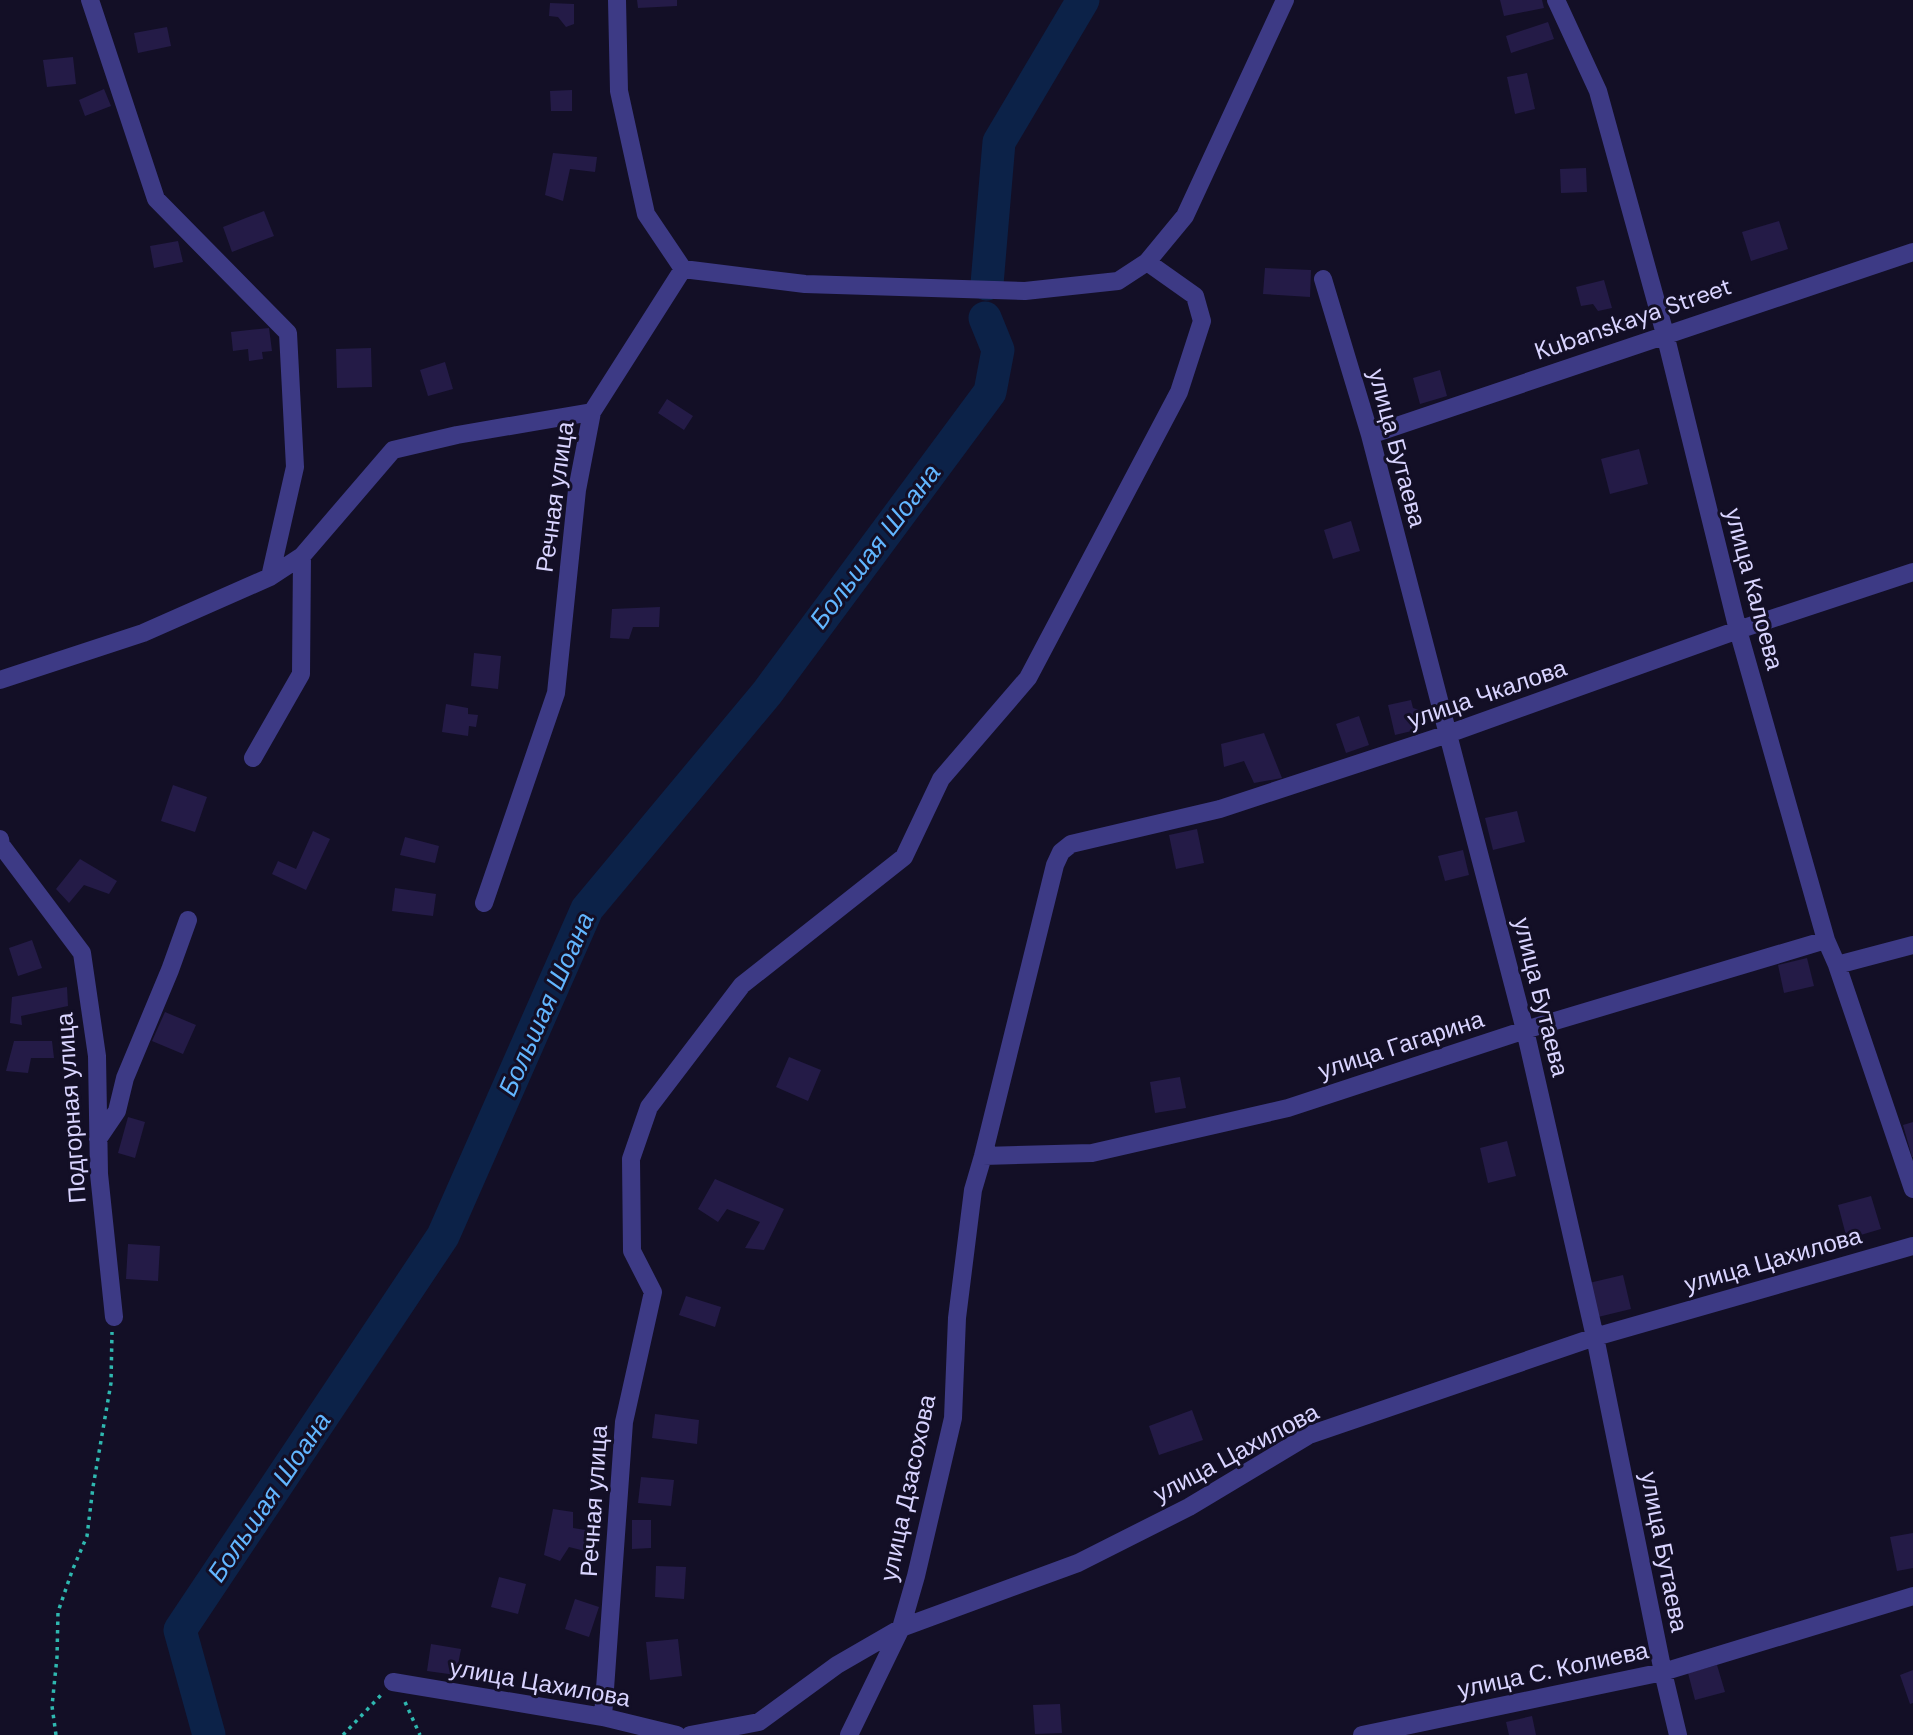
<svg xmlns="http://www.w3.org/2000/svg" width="1913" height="1735" font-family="'DM Sans',sans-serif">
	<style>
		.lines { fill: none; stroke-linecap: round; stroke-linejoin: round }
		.river { stroke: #0c2248; stroke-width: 33 }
		.building { fill: #241b47 }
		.path { stroke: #2fb8b0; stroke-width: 3.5; stroke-dasharray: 3.5 5; stroke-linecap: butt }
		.minor { stroke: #3d3a85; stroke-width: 18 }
		.labels { text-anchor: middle; stroke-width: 6; stroke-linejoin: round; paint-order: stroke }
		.street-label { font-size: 24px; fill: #d9d4ff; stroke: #130f26 }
		.water-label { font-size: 26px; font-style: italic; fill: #62b6ff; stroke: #130f26 }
	</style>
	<rect width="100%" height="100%" fill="#130f26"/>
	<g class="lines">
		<path class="river" d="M987,284l12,-142 84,-142
			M209,1735l-29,-105 263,-394 144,-327 180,-216 223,-301 8,-42 -13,-32"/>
	</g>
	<path class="building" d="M637,0h40v6l-39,2z
		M1500,0h42l2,8 -40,8z
		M550,3l24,1v20l-8,3 -8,-10 -9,-1z
		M1548,22l6,17 -43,14 -5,-17z
		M167,27l4,19 -33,7 -4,-20z
		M73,57l3,27 -29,3 -4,-27z
		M1527,73l8,36 -20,5 -8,-37z
		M104,89l7,17 -26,10 -6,-16z
		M572,90v21h-21l-1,-20z
		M553,153l44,4 -2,15 -25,-3 -7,32 -18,-6z
		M1586,168l1,24 -26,1 -1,-24z
		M264,211l10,25 -42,16 -9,-25z
		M1779,221l9,28 -37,12 -9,-29z
		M178,241l5,21 -29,6 -4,-22z
		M1265,268l46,2 -1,27 -47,-3z
		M1604,280l8,28 -14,3 -5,-7 -12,2 -5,-19z
		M269,328l3,23 -10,1 1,7 -14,2 -1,-12 -15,2 -2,-19z
		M371,348l1,39 -35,1 -1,-39z
		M445,362l8,27 -25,7 -8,-26z
		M1440,370l7,26 -27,8 -7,-26z
		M667,399l26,17 -9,14 -26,-17z
		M1639,449l9,35 -38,10 -9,-35z
		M1351,521l9,30 -27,8 -9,-29z
		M660,607l-1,20h-26l-4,12 -19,-1 2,-29z
		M474,653l27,3 -3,33 -27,-3z
		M1411,700l2,8 6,2 3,12 -2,7 -25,6 -7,-30z
		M446,704l22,4v6l10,1 -2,12 -7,-1 -1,10 -26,-4z
		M1359,716l10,29 -23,8 -10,-29z
		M1264,733l18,45 -28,5 -10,-22 -20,6 -3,-23z
		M173,785l34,12 -12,35 -34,-11z
		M1517,811l8,31 -32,8 -8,-32z
		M1197,829l7,34 -28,6 -7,-34z
		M313,831l17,8 -24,51 -34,-16 6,-13 18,8z
		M405,837l34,9 -4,17 -35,-8z
		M1463,850l6,25 -24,6 -7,-25z
		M80,859l37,22 -8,13 -25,-9 -15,18 -13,-14z
		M395,888l41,6 -3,22 -41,-5z
		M32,940l10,28 -24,8 -9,-28z
		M1807,958l7,28 -30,7 -6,-28z
		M67,987l1,19 -47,10 1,9 -12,-2 2,-26z
		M165,1012l31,13 -13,29 -31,-13z
		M14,1041h38l2,17h-23l-3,15 -22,-2z
		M789,1057l32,13 -13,31 -32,-14z
		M1180,1077l6,31 -31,5 -5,-31z
		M128,1117l17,5 -10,36 -17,-5z
		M1913,1122v35h-1l-9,-32z
		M1507,1141l9,35 -28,7 -8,-35z
		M715,1179l69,30 -20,41 -19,-2 15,-26 -33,-13 -9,13 -20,-13z
		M1871,1196l10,33 -34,10 -9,-34z
		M128,1244l32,2 -2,35 -32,-2z
		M1623,1275l8,34 -33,8 -9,-34z
		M686,1296l35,11 -6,20 -36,-12z
		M1192,1410l11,30 -44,15 -10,-29z
		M655,1414l44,6 -2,24 -45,-6z
		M641,1477l33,3 -3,26 -33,-3z
		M553,1509l20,3v16l25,4 -1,22 -28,-7 -9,14 -16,-6z
		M632,1520h19v28l-19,1z
		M1913,1533v35l-16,3 -7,-34z
		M656,1566l30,1 -2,32 -29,-2z
		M499,1577l27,7 -8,30 -27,-7z
		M575,1599l24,8 -10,30 -24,-8z
		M678,1639l4,37 -32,4 -4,-38z
		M431,1644l30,5 -5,26 -29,-4z
		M1717,1665l8,27 -30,8 -7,-27z
		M1913,1670v33l-3,1 -10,-29z
		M1060,1704l2,29 -27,1 -2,-29z
		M1532,1716l4,19h-27l-3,-13z"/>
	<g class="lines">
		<path class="path" d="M405,1702l15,33
			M56,1735l-4,-29 5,-49 1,-45 14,-41 15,-35 6,-49 18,-104 1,-51
			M343,1735l39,-41"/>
		<path class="minor" d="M90,0l66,199 132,134 7,134 -25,110
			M1556,0l42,91 67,243 73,296 88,310 11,25 76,224
			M683,269l122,15 220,7 93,-10 29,-19 38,-46 100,-216
			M1323,279l47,156 155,595 70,307 68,335 15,63
			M1370,435l543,-183
			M0,680l143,-47 127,-56 32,-21 91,-106 64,-15 135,-23
			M253,758l48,-84 1,-118
			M0,839l1,6 81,108 15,103 2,118 15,143
			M484,903l72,-210 21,-203 15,-78 91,-143 -37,-55 -27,-123 -2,-91
			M1837,965l76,-20
			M98,1139l19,-28 8,-33 45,-108 18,-50
			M983,1156l109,-3 196,-45 237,-78 301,-90
			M393,1682l210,35 74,18
			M603,1717l21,-295 29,-130 -21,-41 -1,-92 18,-52 93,-122 162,-128 37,-78 87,-101 151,-286 23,-71 -7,-25 -48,-34
			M690,1735l69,-13 78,-57 64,-37 177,-65 111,-56 120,-72 286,-98 318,-91
			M849,1735l52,-107 15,-52 37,-158 4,-100 16,-128 10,-34 72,-291 6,-13 10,-8 149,-35 228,-75 290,-104 175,-58
			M1362,1735l301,-63 250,-76"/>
	</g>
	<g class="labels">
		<g class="street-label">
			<text transform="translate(1633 319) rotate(-19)" y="8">Kubanskaya Street</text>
			<text transform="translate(1397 448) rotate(75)" y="8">улица Бутаева</text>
			<text transform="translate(555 497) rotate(-82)" y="8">Речная улица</text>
			<text transform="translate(1754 589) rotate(75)" y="8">улица Калоева</text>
			<text transform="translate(1487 694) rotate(-19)" y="8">улица Чкалова</text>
			<text transform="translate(1541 997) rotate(76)" y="8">улица Бутаева</text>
			<text transform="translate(1401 1045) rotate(-18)" y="8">улица Гагарина</text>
			<text transform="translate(71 1108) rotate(-94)" y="8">Подгорная улица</text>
			<text transform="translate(1773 1260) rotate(-16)" y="8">улица Цахилова</text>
			<text transform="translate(1236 1453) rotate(-28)" y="8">улица Цахилова</text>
			<text transform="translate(908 1488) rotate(-78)" y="8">улица Дзасохова</text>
			<text transform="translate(594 1501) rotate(-86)" y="8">Речная улица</text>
			<text transform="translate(1664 1552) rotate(79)" y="8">улица Бутаева</text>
			<text transform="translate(1553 1670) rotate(-12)" y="8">улица С. Колиева</text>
			<text transform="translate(540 1683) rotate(10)" y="8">улица Цахилова</text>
		</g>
		<g class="water-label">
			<text transform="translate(875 546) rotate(-53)" y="9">Большая Шоана</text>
			<text transform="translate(546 1004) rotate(-66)" y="9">Большая Шоана</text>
			<text transform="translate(269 1497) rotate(-56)" y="9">Большая Шоана</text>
		</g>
	</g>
</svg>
